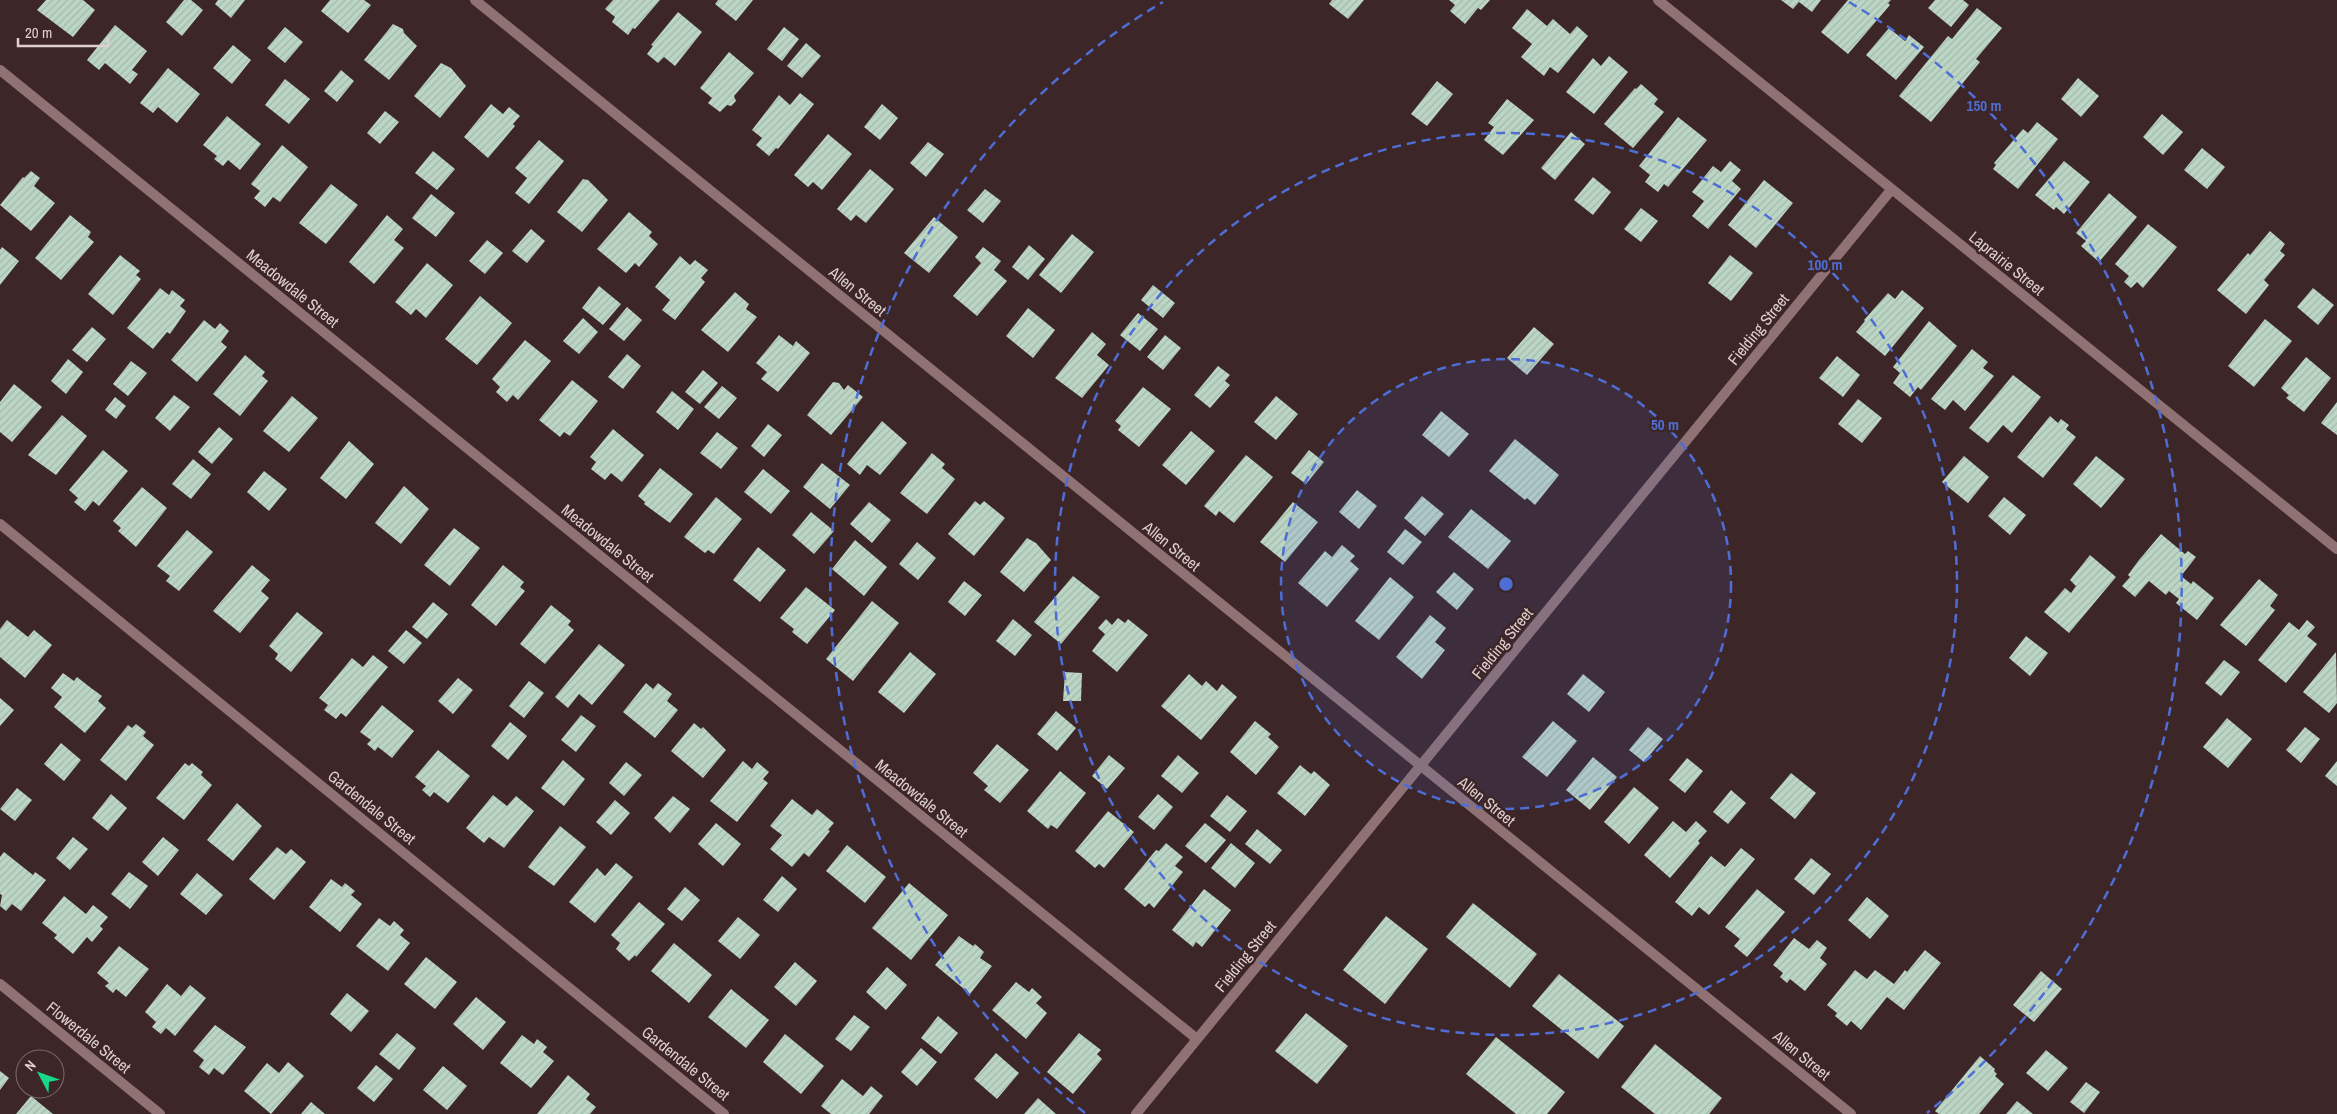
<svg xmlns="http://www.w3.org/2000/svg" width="2337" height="1114" font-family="'Archivo Narrow',sans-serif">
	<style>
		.building { fill: url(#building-hatch) }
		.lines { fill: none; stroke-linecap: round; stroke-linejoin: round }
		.street { stroke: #907274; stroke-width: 10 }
		.ring { fill: none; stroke: #4e6ed6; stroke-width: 2.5; stroke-dasharray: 9 6 }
		.labels { text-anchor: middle; stroke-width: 5; stroke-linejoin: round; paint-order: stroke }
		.street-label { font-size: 16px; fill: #dfcfd0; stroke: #3d2628 }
		.centre { fill: #4e6ed6; stroke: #3d2628; stroke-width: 2.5 }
		.ring-label { font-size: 15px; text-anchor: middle; font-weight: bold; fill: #4e6ed6; stroke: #3d2628; stroke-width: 5; stroke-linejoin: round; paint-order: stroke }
	</style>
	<defs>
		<pattern id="building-hatch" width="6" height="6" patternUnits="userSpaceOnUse" patternTransform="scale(1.25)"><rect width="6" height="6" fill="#bcd6c5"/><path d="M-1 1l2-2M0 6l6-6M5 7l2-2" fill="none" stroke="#a4b8aa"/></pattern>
	</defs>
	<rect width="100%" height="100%" fill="#3d2628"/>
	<path class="building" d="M46,0h37l12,10 -22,27 -36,-27z
		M184,0h7l12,10 -21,26 -16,-14z
		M218,0h27l-14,18 -16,-14z
		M330,0h34l7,5 -23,28 -27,-22z
		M613,0h47l-25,29 -2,-1 -5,7 -16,-13 3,-5 -10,-8z
		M718,0h35l-17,21 -21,-17z
		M1332,0h32l-16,19 -19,-15z
		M1449,0h41l-9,10 -3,-2 -13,16 -15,-13 5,-6z
		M1781,0h40l-9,12 -13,-10 -6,7z
		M1848,0h43l-3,3 2,2 -42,49 -27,-22z
		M1935,0h28l6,5 -18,22 -23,-19z
		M1977,8l25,20 -26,31 4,3 -49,60 -32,-26 49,-60 4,3z
		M1527,9l20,17 6,-7 17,15 7,-8 11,10 -30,37 -8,-6 -6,9 -23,-19 11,-13 -20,-16z
		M678,12l24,20 -27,34 -11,-9 -6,6 -11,-9 6,-8 -2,-1z
		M393,24l10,5 1,4 13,13 -28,34 -25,-20z
		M115,25l32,26 -15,19 6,4 -8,10 -25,-21 -6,7 -12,-10z
		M285,27l18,15 -18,21 -18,-15z
		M784,27l15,12 -17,22 -15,-12z
		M1889,28l16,13 4,-6 15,12 -28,33 -30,-25z
		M806,43l15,13 -19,22 -15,-12z
		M233,45l18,15 -19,24 -19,-16z
		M729,52l25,21 -20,23 2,5 -5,5 -4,-1 -7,7 -12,-9 4,-5 -12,-10z
		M1609,56l19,16 -34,42 -28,-22 27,-34 8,8z
		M441,63l10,5 15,18 -26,32 -26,-22z
		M168,68l32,26 -23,29 -19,-16 -5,6 -13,-10z
		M341,70l13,11 -17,21 -13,-11z
		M2078,78l21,18 -18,21 -20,-18z
		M285,79l25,20 -21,25 -24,-19z
		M1437,81l16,13 -26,32 -16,-12z
		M1641,84l17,15 -4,5 10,8 -31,36 -29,-24 31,-36 1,1z
		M800,93l14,11 -36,45 -2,-1 -7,8 -13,-11 6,-7 -10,-8 27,-35 11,10z
		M1507,99l27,21 -31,35 -19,-15 10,-13 -6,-4z
		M491,104l12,10 6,-7 11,9 -7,8 2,2 -27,32 -24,-21z
		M882,104l16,14 -18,22 -16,-13z
		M385,111l14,11 -19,22 -13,-11z
		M2162,114l21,18 -20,23 -20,-18z
		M227,116l34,28 -21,26 -12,-10 -5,6 -9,-7 3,-3 -14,-11z
		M1678,117l29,23 -39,47 -4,-3 -6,8 -13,-10 5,-7 -11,-9z
		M2037,122l21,17 -40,50 -25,-20 3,-4 -2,-2 29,-34 5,4z
		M1571,132l14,12 -30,36 -14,-12z
		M828,134l24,20 -30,36 -9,-8 -5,5 -14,-12z
		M539,140l25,21 -35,43 -14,-11 12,-15 -12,-10z
		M928,142l16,12 -18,23 -16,-14z
		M282,145l26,22 -28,35 -7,-5 -8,10 -11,-9 6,-7 -9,-7z
		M2202,148l23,19 -18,22 -23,-19z
		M433,151l22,18 -18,21 -22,-17z
		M1730,161l11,9 -9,11 9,8 -33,40 -16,-13 12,-15 -12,-9 21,-26 8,6z
		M2064,161l26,21 -26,32 -8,-7 -2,3 -19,-15z
		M870,169l24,20 -28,34 -10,-8 -5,6 -14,-12z
		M31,171l9,7 -6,8 21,17 -24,28 -31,-26 23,-28 1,1z
		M1593,177l18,15 -18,23 -19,-15z
		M583,179l5,1 20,20 -26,32 -25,-20z
		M1764,180l29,23 -37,45 -28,-23z
		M331,184l27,21 -32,39 -27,-21z
		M985,189l16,12 -18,22 -16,-13z
		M2109,193l28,24 -38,45 -18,-16 5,-5 -10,-8z
		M431,194l24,19 -19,24 -24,-19z
		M1641,208l17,13 -17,21 -17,-13z
		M629,212l23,20 -3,4 9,8 -19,23 -4,-4 -9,10 -29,-24z
		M70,215l21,17 -3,5 6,5 -33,38 -26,-22z
		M387,215l16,14 -9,11 10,8 -30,36 -25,-22z
		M934,217l24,20 -29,36 -25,-20z
		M2148,224l29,23 -34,41 -6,-6 -6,6 -7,-6 5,-6 -14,-12z
		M531,229l14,12 -18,22 -15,-12z
		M2270,231l15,13 -5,7 5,4 -21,25 5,5 -23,29 -29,-24 31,-37 2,2z
		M1072,234l22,18 -33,41 -22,-18z
		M487,240l16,13 -18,21 -16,-13z
		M1029,245l16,14 -17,21 -16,-13z
		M2,247l17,14 -19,24v-35z
		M983,247l18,14 -7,9 13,11 -30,35 -24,-20 28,-33 -6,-6z
		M120,255l20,16 -4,4 5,4 -28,36 -25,-21z
		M1730,255l23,18 -22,28 -23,-18z
		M680,256l10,9 5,-5 13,10 -7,8 4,4 -30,38 -13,-10 8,-10 -15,-13z
		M427,263l26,22 -27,33 -10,-9 -5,6 -16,-13z
		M1153,285l22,18 -12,15 -22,-18z
		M599,286l22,18 -18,21 -21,-17z
		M160,288l9,7 3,-5 13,10 -5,6 6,5 -16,23 -3,-2 -14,17 -26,-21z
		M2313,288l21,17 -16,20 -21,-18z
		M1902,290l22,18 -39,48 -29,-24 9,-11 -1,-1 24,-27 7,6z
		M735,292l14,12 -3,5 11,8 -29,35 -27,-22z
		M480,296l32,27 -35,42 -32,-26z
		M627,307l15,13 -18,21 -15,-12z
		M1028,308l27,22 -22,28 -27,-22z
		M1138,313l20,16 -18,22 -20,-16z
		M583,318l15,14 -19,22 -16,-13z
		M2265,319l27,22 -38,46 -26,-21z
		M204,320l11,9 5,-6 9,8 -8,11 6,5 -30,35 -26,-22z
		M1929,321l28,25 -36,44 -3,-3 -8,10 -17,-14 7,-10 -7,-6z
		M92,327l14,12 -19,23 -15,-12z
		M1534,327l20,17 -27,31 -20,-17z
		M1092,332l14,12 -9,11 12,10 -27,33 -27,-20z
		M779,335l14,11 3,-5 14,12 -32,39 -17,-13 6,-7 -11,-9z
		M1165,335l16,13 -18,22 -16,-13z
		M525,340l26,21 -33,39 -5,-5 -6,7 -11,-10 4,-5 -8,-8z
		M1972,349l16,13 -5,6 11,8 -29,35 -12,-11 -8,10 -14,-11z
		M627,354l14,12 -18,23 -15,-12z
		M245,355l20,17 -3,4 6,5 -28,35 -27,-22z
		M1837,356l23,19 -17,22 -24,-19z
		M2306,357l25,21 -27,34 -18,-14 3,-3 -8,-7z
		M68,359l15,13 -17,22 -15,-13z
		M131,361l16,12 -19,23 -15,-12z
		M1218,366l12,9 -5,6 5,4 -20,23 -16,-13z
		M703,370l15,13 -18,21 -15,-12z
		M2013,375l28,22 -29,36 -9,-8 -15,18 -19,-15z
		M572,380l26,21 -28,35 -6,-4 -4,5 -21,-17z
		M833,382l6,1 5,7 4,-5 15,12 -32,38 -24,-20z
		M14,384l28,23 -30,35 -12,-10v-30z
		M722,386l15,12 -18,21 -15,-12z
		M1143,387l28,22 -32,38 -21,-17 3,-4 -6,-5z
		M672,391l22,18 -16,21 -22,-18z
		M174,395l16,12 -20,24 -15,-13z
		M292,396l26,22 -29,34 -26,-21z
		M1276,396l22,18 -22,26 -22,-18z
		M115,397l11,9 -10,13 -11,-9z
		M1858,399l24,19 -20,25 -24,-19z
		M2337,402v33l-16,-12z
		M1441,411l28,23 -20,23 -27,-22z
		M62,415l25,21 -31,39 -28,-20z
		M2050,416l8,7 3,-4 8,6 -3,4 10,8 -33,41 -26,-21z
		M882,421l25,22 -27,32 -13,-10 -7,10 -13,-11z
		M768,424l14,11 -18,22 -13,-11z
		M219,427l14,12 -21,25 -14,-12z
		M613,429l31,26 -22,27 -11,-9 -6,7 -14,-11 5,-7 -6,-5z
		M1191,431l24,20 -29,34 -24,-20z
		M717,432l21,16 -17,21 -21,-16z
		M1515,439l44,36 -24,30 -8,-7 -2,2 -36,-29z
		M349,441l25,23 -28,35 -26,-21z
		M103,450l25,21 -29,35 -6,-5 -8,10 -11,-9 4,-4 -9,-8z
		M1309,450l15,12 -18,22 -15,-11z
		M932,453l13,11 -3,4 13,11 -28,35 -27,-21z
		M1246,455l27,22 -39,46 -15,-12 -3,5 -12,-10z
		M1964,456l25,21 -21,26 -26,-21z
		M2096,456l29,23 -24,29 -28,-24z
		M193,459l18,15 -20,25 -19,-15z
		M822,463l28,22 -20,24 -27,-22z
		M660,468l33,26 -23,29 -26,-19 1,-2 -7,-6z
		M763,469l27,22 -19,23 -27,-22z
		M264,471l23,18 -18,22 -22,-19z
		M404,486l25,23 -28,35 -26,-21z
		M142,487l25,21 -31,39 -18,-16 3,-3 -8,-7z
		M1357,490l20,16 -18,23 -20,-17z
		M1422,496l22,18 -19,22 -21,-18z
		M716,497l26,22 -28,35 -6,-4 -3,3 -21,-16z
		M2004,497l22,18 -16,20 -22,-19z
		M975,501l5,4 4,-4 21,17 -31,38 -26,-22z
		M869,502l22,18 -19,23 -22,-19z
		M1293,502l25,20 -33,40 -25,-20z
		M1471,509l40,32 -23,28 -40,-32z
		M811,512l23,19 -20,23 -22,-19z
		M454,528l26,20 -30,38 -26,-21z
		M1405,529l17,13 -19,23 -16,-13z
		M187,530l26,22 -34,39 -13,-10 4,-5 -13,-10z
		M2161,534l24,20 3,-3 8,6 -15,19 10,8 2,-3 21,17 -17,22 -21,-17 3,-4 -10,-8 -3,4 -17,-14 -14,16 -13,-11 8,-9 -2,-2 11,-15z
		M1027,538l9,5 15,17 -27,32 -24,-20z
		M855,540l32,27 -23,29 -32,-27z
		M917,542l19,16 -18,22 -19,-16z
		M1342,545l13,11 -5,5 9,8 -32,38 -29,-24 27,-32 7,6z
		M758,547l28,23 -26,32 -27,-22z
		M2090,555l26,22 -47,56 -25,-21 21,-24 6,5 5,-7 -6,-6z
		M252,565l18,15 -9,11 8,7 -29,35 -27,-22z
		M503,565l21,17 -4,5 5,4 -29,35 -25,-21z
		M1454,572l20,17 -17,21 -21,-18z
		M1073,576l27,21 -39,47 -27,-22z
		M1390,577l24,20 -35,43 -24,-19z
		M2259,579l19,16 -8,11 5,4 -29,36 -26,-21z
		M964,581l18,14 -17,21 -17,-14z
		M806,587l29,23 -28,34 -15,-12 2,-3 -14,-11z
		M872,601l27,22 -46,58 -27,-22z
		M433,602l15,12 -21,25 -15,-12z
		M551,605l20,16 -3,4 6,5 -29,34 -25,-20z
		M297,612l26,21 -32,39 -16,-13 3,-5 -9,-8z
		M1430,615l16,13 -11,14 10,8 -23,29 -26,-22z
		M1118,618l7,5 3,-4 20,16 -31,37 -25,-21 13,-17 -7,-6 8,-9 6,6z
		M1013,619l19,16 -17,21 -19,-15z
		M7,620l21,17 6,-7 18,15 -27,33 -25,-21v-28z
		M2307,620l8,7 -8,9 10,8 -31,39 -28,-23 31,-38 10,8z
		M406,630l16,13 -18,21 -16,-13z
		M2026,636l22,17 -18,23 -21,-18z
		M599,644l26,21 -33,40 -13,-11 -11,14 -13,-11z
		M910,652l26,22 -32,39 -26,-21z
		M2336,652l1,51 -8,10 -26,-21z
		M373,655l15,12 -42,50 -5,-4 -5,6 -12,-9 4,-5 -9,-7 33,-40 11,9z
		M2224,660l16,12 -19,24 -16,-13z
		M1065,672l17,1 -1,28h-18z
		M63,673l11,8 3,-4 14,11 11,8 -4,5 8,7 -21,25 -31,-26 8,-10 -11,-9z
		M1189,674l13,12 4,-5 11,10 5,-7 15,13 -36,43 -40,-34z
		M1583,674l22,18 -16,20 -22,-18z
		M458,678l15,12 -20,24 -15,-13z
		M529,681l15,12 -20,25 -15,-12z
		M646,683l7,6 5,-6 14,11 -5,7 11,9 -23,28 -32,-26z
		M0,698l14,12 -14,16z
		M382,705l32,26 -22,27 -14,-11 -3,4 -8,-7 4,-4 -11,-8z
		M1056,711l20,17 -19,23 -20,-17z
		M581,715l15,11 -20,26 -15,-12z
		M2227,718l25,21 -24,29 -25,-21z
		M1255,721l16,13 -3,3 11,10 -23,28 -26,-23z
		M1553,721l24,20 -30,36 -25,-20z
		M510,722l17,14 -19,24 -17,-14z
		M694,723l7,6 2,-2 23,23 -23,28 -32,-27z
		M136,724l10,8 -3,4 11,9 -28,36 -26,-21 28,-35 4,3z
		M1648,727l15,12 -19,23 -15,-12z
		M2305,727l15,12 -19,24 -15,-13z
		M61,743l20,17 -17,21 -20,-17z
		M997,744l32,26 -29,33 -16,-13 4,-4 -15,-13z
		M438,750l32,26 -22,27 -14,-11 -4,5 -8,-7 4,-4 -11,-9z
		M1109,755l16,13 -18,21 -15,-13z
		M1178,755l21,18 -17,20 -21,-17z
		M1593,757l24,20 -27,33 -24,-20z
		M1687,758l16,13 -18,22 -16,-13z
		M563,760l22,19 -21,27 -23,-18z
		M743,761l9,8 5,-7 12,10 -6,7 5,4 -31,39 -27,-21z
		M2337,761v25l-12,-10z
		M626,762l16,13 -18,21 -15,-13z
		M185,763l4,3 3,-3 11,9 -2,3 11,10 -28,35 -28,-22z
		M1300,765l11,9 3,-3 16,14 -25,31 -28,-23z
		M1060,771l26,22 -29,36 -6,-4 -3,4 -21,-18z
		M1791,773l25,20 -21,26 -25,-21z
		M1634,787l25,21 -30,36 -25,-22z
		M17,788l15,12 -17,21 -15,-12z
		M1731,790l15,13 -18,21 -15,-12z
		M111,794l16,14 -19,23 -16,-13z
		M1158,794l15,13 -19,23 -16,-13z
		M493,795l14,11 9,-10 18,15 -30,37 -15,-11 -5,6 -18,-15z
		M1227,795l20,16 -17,21 -20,-16z
		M673,796l17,13 -20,24 -16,-15z
		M792,799l20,16 5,-6 17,14 -6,7 2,1 -21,26 -5,-4 -12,14 -22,-18 12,-14 -12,-9z
		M615,800l15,13 -19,22 -15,-13z
		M237,803l25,23 -29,35 -26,-21z
		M1108,811l26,21 -30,36 -5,-4 -4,4 -20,-17z
		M1673,821l13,11 10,-11 11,10 -9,10 2,2 -30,35 -26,-23z
		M716,823l25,21 -18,22 -25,-22z
		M1205,823l21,17 -20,23 -21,-17z
		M560,826l26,21 -32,39 -26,-19z
		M1257,829l25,21 -12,14 -25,-20z
		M73,837l15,12 -18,21 -14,-12z
		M163,837l16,13 -21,26 -16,-14z
		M1166,843l17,14 -8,9 8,6 -29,36 -5,-5 -4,4 -21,-18 32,-39 3,1z
		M1231,843l24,20 -20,25 -24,-20z
		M847,845l39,32 -21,26 -39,-32z
		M277,847l9,7 5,-5 15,13 -32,38 -25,-21z
		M1741,848l14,11 -46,56 -10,-8 -7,9 -17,-14 36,-46 14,11z
		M4,852l29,23 2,-3 11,8 -25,31 -9,-7 -6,7 -6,-5 2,-11 -2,-1v-37z
		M1811,858l20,16 -17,21 -20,-16z
		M616,863l17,14 -38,46 -26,-21 28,-34 8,8z
		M129,872l19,14 -18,23 -19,-15z
		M197,873l26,22 -17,20 -26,-21z
		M782,876l15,13 -19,23 -15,-12z
		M331,879l11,8 3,-4 10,8 -4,4 11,9 -22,28 -31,-25z
		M909,883l39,32 -37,45 -39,-32z
		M685,887l15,13 -18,21 -15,-12z
		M1204,889l27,21 -29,37 -6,-5 -3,5 -21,-17z
		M1757,889l28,23 -38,45 -13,-11 6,-7 -15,-12z
		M64,896l22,18 7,-9 15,12 -8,9 3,3 -11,13 -5,-5 -14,17 -19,-16 3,-3 -15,-12z
		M1867,897l22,19 -19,23 -22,-19z
		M639,902l26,22 -29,33 -1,-2 -6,6 -13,-12 4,-6 -9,-8z
		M1473,903l64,51 -27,34 -64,-51z
		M1386,916l42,33 -43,55 -42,-34z
		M738,917l22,18 -20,24 -22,-18z
		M379,918l11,8 4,-5 10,9 -4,5 10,8 -22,28 -32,-25z
		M959,936l14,10 2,-2 9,8 -4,6 12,8 -22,28 -35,-29z
		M1794,938l15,11 8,-9 10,8 -7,10 7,6 -22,27 -15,-12 -3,4 -7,-6 3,-4 -10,-8z
		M674,943l38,32 -23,28 -38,-32z
		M119,946l30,23 -23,28 -10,-8 -3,4 -8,-7 4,-3 -12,-10z
		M1925,950l16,13 -37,47 -17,-13 -26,33 -10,-9 -4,5 -12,-10 2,-3 -10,-8 28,-35 12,9 8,-9 19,14 11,-14 2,2z
		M426,957l31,25 -22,27 -31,-25z
		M795,962l22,19 -21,25 -22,-19z
		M887,967l20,18 -21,25 -20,-18z
		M2041,971l21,18 -28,33 -21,-17z
		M1559,974l65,52 -26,33 -66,-53z
		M1016,982l13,10 3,-4 10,9 -6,6 11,10 -21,26 -34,-29z
		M167,984l14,12 9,-11 16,13 -31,38 -9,-8 -5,6 -9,-7 4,-5 -11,-10z
		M731,989l38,31 -23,28 -38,-31z
		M347,993l22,18 -18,21 -21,-18z
		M476,997l30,25 -23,28 -30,-26z
		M1306,1013l42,33 -31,38 -42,-33z
		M854,1015l16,12 -19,24 -16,-12z
		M938,1016l20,17 -17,21 -20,-16z
		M215,1025l31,22 -23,28 -9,-7 -5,7 -10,-8 5,-7 -11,-9z
		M397,1033l19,15 -17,22 -20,-16z
		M1079,1033l22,17 -4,4 5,5 -29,35 -26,-22z
		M785,1034l39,32 -23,28 -38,-32z
		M522,1035l12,9 3,-5 10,8 -4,5 11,9 -23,27 -31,-25z
		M1496,1037l69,55 -18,22h-31l-50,-40z
		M1655,1044l67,54 -13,16h-54l-34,-27z
		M921,1048l16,14 -20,24 -16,-14z
		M2046,1050l22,18 -20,23 -22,-18z
		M996,1053l23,20 -22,26 -23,-20z
		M1980,1056l15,13 -1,2 3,3 -2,2 9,8 -25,30h-40l-4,-3z
		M288,1062l16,14 -33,38 -27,-23 23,-28 12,10z
		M376,1065l17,14 -19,23 -17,-14z
		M443,1066l24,20 -20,24 -24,-20z
		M0,1071l9,7 -9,12z
		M568,1075l22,19 -4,5 10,8 -6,7h-53z
		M842,1079l21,17 8,-10 12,10 -14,18h-38l-10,-8z
		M2086,1082l14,10 -16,21 -14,-11z
		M31,1096l22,18h-37z
		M1038,1098l18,16h-32z
		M2017,1101l16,13h-27z
		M311,1102l14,12h-24z"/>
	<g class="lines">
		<path class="street" d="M475,0l1376,1114
			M1658,0l679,549
			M0,70l1197,969
			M0,524l724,590
			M0,984l160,130
			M1136,1114l755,-924"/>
	</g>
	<circle cx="1506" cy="584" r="225" fill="#4e6ed6" fill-opacity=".12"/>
	<g class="ring">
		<circle cx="1506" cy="584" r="225"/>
		<circle cx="1506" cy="584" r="451"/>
		<path d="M1085 1113A676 676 0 0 1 1163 2M1849 2A676 676 0 0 1 1927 1113"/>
	</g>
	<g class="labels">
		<g class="street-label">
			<text transform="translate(2007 263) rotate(39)" y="6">Laprairie Street</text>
			<text transform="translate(293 288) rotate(39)" y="6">Meadowdale Street</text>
			<text transform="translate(858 291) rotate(39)" y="6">Allen Street</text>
			<text transform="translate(1758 329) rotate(-51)" y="6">Fielding Street</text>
			<text transform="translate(608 543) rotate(39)" y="6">Meadowdale Street</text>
			<text transform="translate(1172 546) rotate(39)" y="6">Allen Street</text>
			<text transform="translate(1502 643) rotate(-51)" y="6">Fielding Street</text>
			<text transform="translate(922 798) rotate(39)" y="6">Meadowdale Street</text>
			<text transform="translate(1487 801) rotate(39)" y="6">Allen Street</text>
			<text transform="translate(372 807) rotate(39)" y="6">Gardendale Street</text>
			<text transform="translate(1245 956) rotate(-51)" y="6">Fielding Street</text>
			<text transform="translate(89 1037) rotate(39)" y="6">Flowerdale Street</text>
			<text transform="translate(1802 1055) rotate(39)" y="6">Allen Street</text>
			<text transform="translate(686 1063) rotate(39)" y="6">Gardendale Street</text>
		</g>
	</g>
	<circle cx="1506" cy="584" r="8" class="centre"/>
	<g class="ring-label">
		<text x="1984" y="111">150 m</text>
		<text x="1825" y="270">100 m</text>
		<text x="1665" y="430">50 m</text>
	</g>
	<g transform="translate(40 1074) rotate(311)"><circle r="24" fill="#3d2628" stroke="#7e6a6b"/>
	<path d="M0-4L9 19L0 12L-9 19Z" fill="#18d989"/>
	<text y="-8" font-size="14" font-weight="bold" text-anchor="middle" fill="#dfcfd0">N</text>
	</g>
	<path d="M18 38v8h90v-8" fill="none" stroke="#dfcfd0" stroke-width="2.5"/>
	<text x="25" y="38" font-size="15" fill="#dfcfd0" stroke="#3d2628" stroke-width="4" paint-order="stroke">20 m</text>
</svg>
